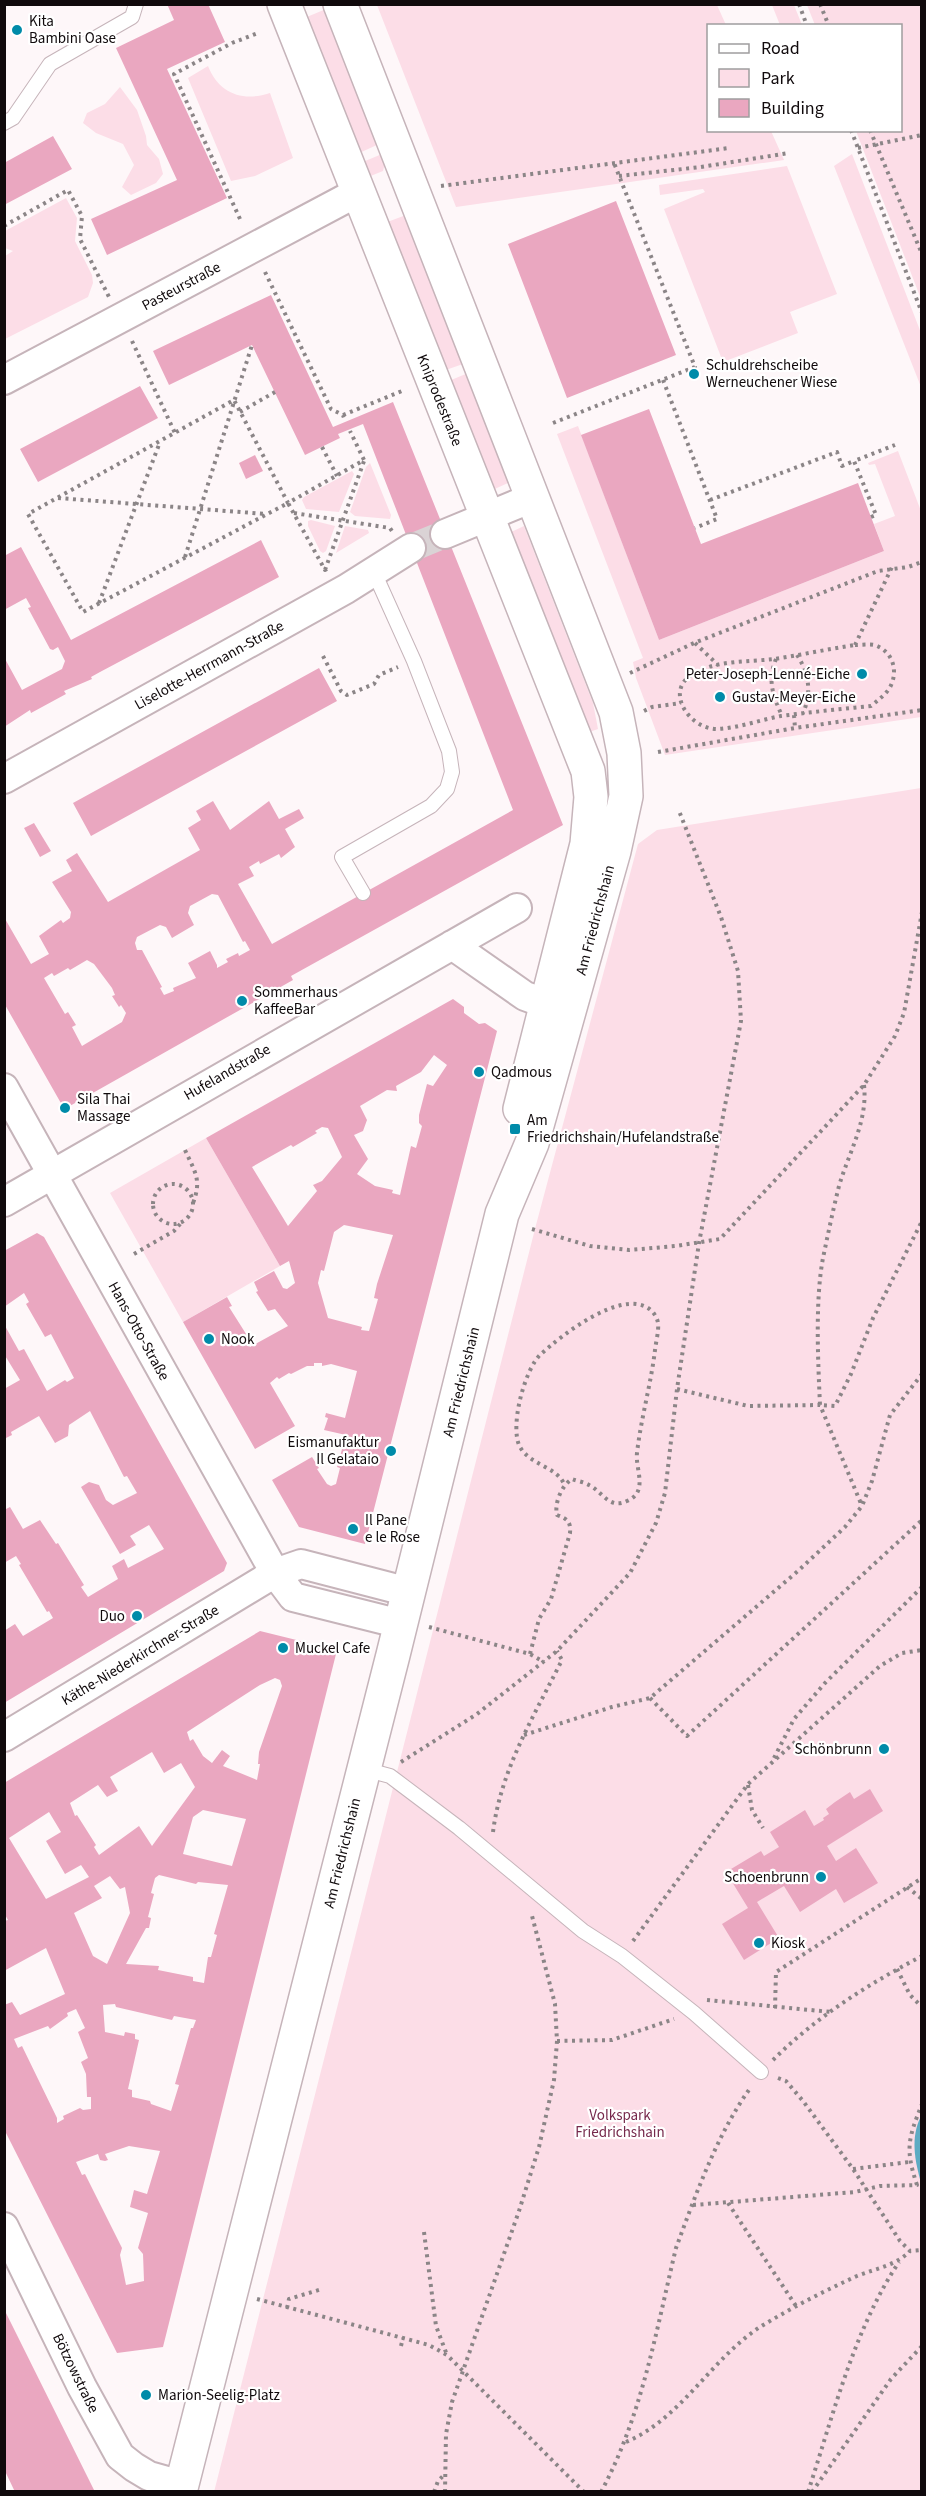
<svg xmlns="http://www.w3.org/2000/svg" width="926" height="2496" font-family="'Source Sans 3',sans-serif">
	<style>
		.green { fill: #fcdde7 }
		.water { fill: #5dabc3 }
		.building { fill: #eaa7c0; fill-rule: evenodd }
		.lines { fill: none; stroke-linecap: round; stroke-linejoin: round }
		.street-tunnel { stroke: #dad3d5; stroke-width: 28; stroke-dasharray: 28 14; stroke-linecap: butt }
		.lane-casing { stroke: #c6b4ba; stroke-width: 16 }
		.street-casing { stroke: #c6b4ba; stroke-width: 32 }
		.secondary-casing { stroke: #c6b4ba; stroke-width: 36 }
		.path { stroke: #8b8587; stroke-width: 4; stroke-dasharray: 3 4.5; stroke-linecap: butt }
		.lane { stroke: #fff; stroke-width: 14 }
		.street { stroke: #fff; stroke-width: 28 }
		.secondary { stroke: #fff; stroke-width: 33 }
		.poi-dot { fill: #008ba9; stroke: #fff; stroke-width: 2 }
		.labels { text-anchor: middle; stroke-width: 4.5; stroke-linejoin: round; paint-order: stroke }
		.poi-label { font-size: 15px; fill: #100a0c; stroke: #fff; text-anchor: start }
		.street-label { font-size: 15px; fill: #100a0c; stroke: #fff }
		.park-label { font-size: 15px; fill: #76294c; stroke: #fff }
	</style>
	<rect width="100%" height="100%" fill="#fef7f9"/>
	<path class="green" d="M377,5h340l9,20 -18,1v104l63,1 13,29 -328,47z
		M772,5h22l8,20h-22z
		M807,5h114v294l-65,-168 44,-1v-104l-85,-1z
		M326,9l53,135 -24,11 -53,-136z
		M208,66c11,28 35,36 62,27l23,65 -38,18 -24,5 -43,-103z
		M120,87l17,23 9,26 1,9 12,14 4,15 -7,9 -25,12 -9,-8 12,-22 -11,-21 -27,-11 -13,-10 4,-10 18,-9z
		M382,154l3,9 -2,8 -15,6 -10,-13z
		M852,154l69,179v54l-87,-221z
		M787,166l50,128 -47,18 8,21 -75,29 -59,-153 41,-17 -2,-3 -43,6 -1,-10z
		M66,198l11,20 -2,23 17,34 1,8 -5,14 -83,42v-83l8,-5 -8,-3v-17z
		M406,215l57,149 -23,8 -58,-148z
		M468,373l40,110 -20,9 -44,-109z
		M578,426l81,214 225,-89 -10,-27 21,-8 -20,-52 -6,1 -1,-2 30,-12 23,60v206l-256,38 -29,-77 -3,-16 10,-4 -86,-224z
		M370,463l21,52 -1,4 -35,-3 -5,-4 16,-45z
		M352,471l2,3 -15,38 -33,-3 -4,-9 2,-3z
		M311,520l24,6 -9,25 -3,2 -3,-2 -12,-25v-5z
		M345,526l23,4 1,3 -33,20z
		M524,526l69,177 5,26 -17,6 -78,-199z
		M921,788v1703l-707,1 322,-1267 102,-381 19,-14z
		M206,1138l74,128 -97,56 -73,-129z"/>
	<path class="water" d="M921,2116v67c-6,-22 -11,-45 0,-67z"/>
	<path class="building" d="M167,4h41l17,38 -58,27 60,129 -120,57 -16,-36 86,-39 -61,-132 58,-28z
		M53,136l19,33 -68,36v-42z
		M616,201l60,154 -109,43 -59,-154z
		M271,295l62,132 60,-25 170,423 -272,151 2,4 -225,127 -6,-2 -58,-102v-86l27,47 18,-10 -10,-18 22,-16 2,3 7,-5 1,-6 -19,-30 20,-11 -6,-11 11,-7 31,49 92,-52 -12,-22 13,-8 -5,-9 17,-10 17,29 39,-29 10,18 20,-10 5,9 -19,11 10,18 -14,11 -2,-4 -19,10 -1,-3 -10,6 5,9 -16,8 34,60 241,-134 -150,-386 -25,10 2,4 -35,17 -53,-110 -83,40 -16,-34zM212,894l6,1 25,47 2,-1 5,9 -11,6 -1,-3 -12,6 2,3 -11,6v-3l-7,-14 -22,12 8,15 -23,10 1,3 -10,4 -4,-7 2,-1 -20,-37h-5l-2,-7 2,-6 23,-12 6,2 6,11 22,-13 -6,-12 2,-7zM87,960l7,4 18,24 3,7 -3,1 7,11 2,-2 5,8 -4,9 -40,24 -10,-19 4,-2 -8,-13 -3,2 -21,-36 8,-5 2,3 14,-8 2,2z
		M140,386l18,32 -120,64 -18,-33z
		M649,409l52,135 157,-61 26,68 -225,89 -78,-205z
		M255,455l8,16 -17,8 -7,-16z
		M261,540l18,37 -179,95 -9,5 1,2 -28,12 2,3 -35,19 -1,-3 -26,17v-70l18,33 40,-21 3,-8 -7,-14 -5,3 -3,-1 -22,-41 3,-1 -5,-9 -22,12v-54l17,-9 50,93z
		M319,668l18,33 -246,135 -18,-33z
		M34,823l17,28 -11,6 -16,-29z
		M453,999l11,8v6l15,11 6,-1 12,8 -132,513 -66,-17 -27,-47 40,-23 7,11 -2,1 10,15 4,2 5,-2 4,-16 -3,-1 9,-32 -22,-5 4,-12 -3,-1 1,-4 19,5 12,-47 -26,-7 -9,2v-3h-8v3h-7l-16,8 -2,-1 -10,6 -2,-2 -7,6 25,43 -40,23 -72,-127 44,-25 5,9 -3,1 19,30 -3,2 5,8 38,-21 -13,-17 -7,2 -12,-19 2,-1 -4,-9 20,-11 9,17 4,1 8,-6 -6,-22 -9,5 -74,-128zM434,1055l13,10 -14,21 -6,-2 -8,31v8l3,3 -6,22 -5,-2 -11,49 -8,-2 1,-3 -18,-4 -18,-12 11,-15 -14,-24 9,-4 4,-11 -7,-14 27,-16 10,1 -1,-5 25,-14zM322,1127l6,1 14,29 -20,24 -9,4 4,6 -29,35 -36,-59 39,-22 2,2 24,-14 -2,-2zM344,1225l49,10 -16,49 -3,14 4,1 -9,32 -8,-1 1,-3 -34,-9 -10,-35 3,-13 3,1 10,-39z
		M37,1233l7,4 183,326 -3,8 -220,132v-72l11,-7 8,12 30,-18 -4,-7 -2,1 -28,-47 2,-1 -5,-8 -12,7v-53l6,-3 13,22 17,-9 16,24 2,-1 26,42 -3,2 7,10 30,-18 -6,-13 12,-7 4,9 36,-19 -15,-24 -19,11 6,9 -16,9 -39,-67 8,-5 10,3 7,15 7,5 24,-12 -10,-17 -3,1 -34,-66 -21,14 -1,11 -13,7 -16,-27 -28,16 1,3 -8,4v-50l16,-9 -16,-26v-30l15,27 5,-2 23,42 18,-11 2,2 7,-4 -23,-44 -6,3 -19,-33 3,-2 -5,-9 -20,14v-56z
		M260,1631l77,19 -174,697 -46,6 -113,-224v-124l8,-3 8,13 45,-21 -19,-46 -42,23v-50l4,-1 -4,-7v-130zM275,1678l5,2 2,6 -23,66 -1,12h2l-3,16 -34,-14 7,-10 -8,-6 -10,13 -9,-7 -10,-17 -3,2 -3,-9 73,-47zM152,1752l12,21 17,-10 14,24 -43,59 -13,-20 -40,29 -5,-8 2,-2 -19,-30 -2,1 -5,-13 28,-18 9,12 11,-6 -8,-14zM203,1810l43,9 -14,47 -49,-12 10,-37zM49,1812l12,20 -15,9 19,33 16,-9 8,12 -43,22 -37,-61zM159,1875l37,9 2,-2 30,3 -14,49 3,1 -6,22h-3l-4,26 -11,-2v-4l-35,-7 1,-4 -33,-2 20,-36h3l2,-10 -3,-1 6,-23 -3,-1 4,-15zM110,1876l10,13 5,-2 5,26 -23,51 -14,-8 -19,-43 28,-15 -8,-12zM115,2004l1,3 56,13 2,-4 22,4 -3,8h-2l-16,56 4,1 -8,26 -20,-7 -1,-3 -18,-4v-7l-4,-1 11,-49 -4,-1v-5l-10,-2 -1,4 -19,-4 -2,-27zM76,2009l9,19 -7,4 10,26 -7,4 5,12 1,23h4v12l-8,1 -3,-2 -17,8 1,3 -7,4v-5l-35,-72 -4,2 -4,-9 34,-13 2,3 18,-13 -1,-3zM129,2146l31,5 -13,43 -13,-4 -4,17 18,6 -10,35 5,6 1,27 -18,4 -6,-30 2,-7 -37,-74 -3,1 -6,-13 22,-8 2,6 5,1 3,-1 -3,-6z
		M870,1789l13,22 -56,35 9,15 20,-13 22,35 -34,20 -8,-14 -36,23 -16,-26 -27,16 22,36 -35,22 -22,-36 26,-16 -22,-36 35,-21 3,5 15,-9 -9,-15 35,-22 9,16 10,-6 -1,-2 6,-4 -3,-5 9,-7 15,-10 4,7z
		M5,2311l5,10 85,171h-80l-10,-21z"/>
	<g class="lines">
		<path class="street-tunnel" d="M411,548l34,-14"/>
		<g class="lane-casing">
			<path id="lane" d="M4,123l9,-5 37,-54 82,-47 4,-13
				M363,893l-21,-36 89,-51 16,-17 5,-17 -3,-21 -35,-90 -40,-89
				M364,1769l26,7 69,52 124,103 39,25 72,57 67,59"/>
		</g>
		<g class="street-casing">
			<path id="street" d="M4,380l354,-188
				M445,534l87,-36
				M4,779l342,-190 65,-41
				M452,945l73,51 22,8
				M4,1088l271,485 18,24 108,27
				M4,1202l513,-294
				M4,1737l271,-164 26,-9 108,28
				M4,2227l78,160 38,69 14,11 15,9 32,9"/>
		</g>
		<g class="secondary-casing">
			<path id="secondary" d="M284,4l304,767 3,26 -4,47 -67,265
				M180,2492l213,-837 109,-441 30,-71 82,-292 12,-55 -2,-43 -8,-41 -276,-708"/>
		</g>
		<path class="path" d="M799,4l8,22
			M820,4l9,22
			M851,130l71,183
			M870,130l52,124
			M858,148l64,-13
			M619,176l82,-9 88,-14
			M441,186l288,-38
			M240,219l-66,-145 58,-31 26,-10
			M4,226l64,-36 14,26 -2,23 29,58
			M265,272l66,137 12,6 2,6
			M132,341l43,92
			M663,380l54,139 -22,9
			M240,412l35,-20
			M343,415l59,-24
			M553,423l142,-56 -81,-204
			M322,447l15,29
			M58,498l208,16
			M710,500l127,-48 5,14 12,-5
			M294,513l96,15 2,3
			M871,517l5,-2 -22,-54 41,-16
			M185,557l67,-212
			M327,569l-2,1 -37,-67 -205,109 -55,-98 206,-114 54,103 76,-43 -14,-29
			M325,570l39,-109
			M99,603l61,-161
			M695,643l23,22
			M855,645c6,0 14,-1 19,0 20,6 25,28 15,44 -5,7 -11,11 -18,17 -30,3 -60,6 -90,10 -21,4 -43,12 -63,13 -28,1 -55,-38 -25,-55 23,-14 55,-12 81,-15 27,-4 54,-10 81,-14z
			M855,645l37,-78
			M797,655c12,18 15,38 6,58
			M323,656l18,35 6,4 27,-11 5,-9 19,-8
			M776,659c-9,22 -3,36 6,57
			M630,673l64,-30 184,-72 30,-4 14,-5
			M644,711l8,-4 29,-4
			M794,715l1,13
			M658,752l137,-24 127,-18
			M864,1085c4,36 -15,67 -25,101 -6,24 -11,48 -16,72 -8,42 -5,103 -3,147l15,1 16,-32 22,-56 49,-97
			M185,1150c10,22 17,30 8,53
			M153 1204a20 20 0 1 1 40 0a20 20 0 1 1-40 0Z
			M532,1229l58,17 39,4 47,-4 44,-7 144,-154 31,-49 9,-23 18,-101
			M134,1254l40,-23 7,-8
			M677,1389l71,17 72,-1 42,101
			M429,1627l101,27 14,8
			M530,1654l9,-35 12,-20 19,-66c1,-12 -3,-14 -13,-18 -3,-12 5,-30 15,-36 5,2 12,3 17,6 13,6 20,25 38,16 22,-9 8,-32 10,-48 4,-35 14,-69 18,-103 1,-9 4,-19 3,-27 -1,-6 -5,-12 -10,-15 -29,-18 -86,27 -107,46 -16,14 -32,73 -21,93 10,18 37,20 44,37
			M650,1698l37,38 235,-216
			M524,1735l88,-28 38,-9 148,-127 47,-44 17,-21 10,-25 18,-66 32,-41
			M774,1758l20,-39 31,-36 97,-96
			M401,1762l76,-48 80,-63 73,-78 26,-50 9,-30 12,-104 22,-146 42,-222 -3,-50 -17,-54 -42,-106
			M748,1785l4,25 11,18
			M493,1832c8,-63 41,-116 69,-172l-5,-9
			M907,1887l15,12
			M633,1941l115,-157 132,-118 22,-13 20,-3
			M897,1969l13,26 12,12
			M707,2000l124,12
			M775,2008l1,-36 146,-94
			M557,2041l55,-1 62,-21
			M773,2060c42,-42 95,-76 149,-104
			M778,2078l8,3 17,20 50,68 47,72 10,10 12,-1
			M853,2169l56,-7
			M728,2203l68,103
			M693,2205l162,-13 25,-6 37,-1c-12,-36 -9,-46 5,-81
			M424,2232l12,94 11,29
			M257,2299l172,46 18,10 137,137
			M287,2308l2,-9 33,-10
			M401,2346l2,-8
			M626,2442c55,-23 85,-83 134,-115 31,-19 64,-36 97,-51 20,-8 38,-10 53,-25
			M434,2492l4,-11 6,-6
			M445,2492l1,-58 6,-32 67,-191 20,-64 15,-67 3,-39 -2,-37 -24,-92
			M601,2492c41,-76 55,-161 75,-244 20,-54 41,-114 75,-161
			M808,2492c25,-76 46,-163 91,-230
			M812,2492l79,-113 31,-33"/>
		<use href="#lane" class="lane"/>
		<use href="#street" class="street"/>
		<use href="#secondary" class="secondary"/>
	</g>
	<g class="poi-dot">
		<circle cx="17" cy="30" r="6"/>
		<circle cx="694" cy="374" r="6"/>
		<circle cx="862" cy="674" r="6"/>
		<circle cx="720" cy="697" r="6"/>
		<circle cx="242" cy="1001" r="6"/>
		<circle cx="479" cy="1072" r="6"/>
		<circle cx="65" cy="1108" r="6"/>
		<rect x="509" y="1123" width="12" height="12" rx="3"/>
		<circle cx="209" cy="1339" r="6"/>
		<circle cx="391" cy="1451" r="6"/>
		<circle cx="353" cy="1529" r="6"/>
		<circle cx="137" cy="1616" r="6"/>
		<circle cx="283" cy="1648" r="6"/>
		<circle cx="884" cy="1749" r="6"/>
		<circle cx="821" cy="1877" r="6"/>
		<circle cx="759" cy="1943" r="6"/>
		<circle cx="146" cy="2395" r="6"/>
	</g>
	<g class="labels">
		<g class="poi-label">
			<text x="29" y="26">Kita<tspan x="29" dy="17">Bambini Oase</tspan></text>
			<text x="706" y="370">Schuldrehscheibe<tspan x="706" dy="17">Werneuchener Wiese</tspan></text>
			<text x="850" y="679" text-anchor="end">Peter-Joseph-Lenné-Eiche</text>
			<text x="732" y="702">Gustav-Meyer-Eiche</text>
			<text x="254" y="997">Sommerhaus<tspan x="254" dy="17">KaffeeBar</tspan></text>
			<text x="491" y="1077">Qadmous</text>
			<text x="77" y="1104">Sila Thai<tspan x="77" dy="17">Massage</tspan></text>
			<text x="527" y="1125">Am<tspan x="527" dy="17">Friedrichshain/Hufelandstraße</tspan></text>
			<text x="221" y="1344">Nook</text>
			<text x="379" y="1447" text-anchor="end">Eismanufaktur<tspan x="379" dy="17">Il Gelataio</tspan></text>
			<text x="365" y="1525">Il Pane<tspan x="365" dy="17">e le Rose</tspan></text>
			<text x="125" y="1621" text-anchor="end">Duo</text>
			<text x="295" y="1653">Muckel Cafe</text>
			<text x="872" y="1754" text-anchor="end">Schönbrunn</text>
			<text x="809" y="1882" text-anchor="end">Schoenbrunn</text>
			<text x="771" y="1948">Kiosk</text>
			<text x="158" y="2400">Marion-Seelig-Platz</text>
		</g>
		<g class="street-label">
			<text transform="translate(181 286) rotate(-28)" y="5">Pasteurstraße</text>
			<text transform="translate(440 400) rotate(68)" y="5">Kniprodestraße</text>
			<text transform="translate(209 665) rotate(-29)" y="5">Liselotte-Herrmann-Straße</text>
			<text transform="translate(595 920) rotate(-75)" y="5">Am Friedrichshain</text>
			<text transform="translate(227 1072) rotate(-30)" y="5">Hufelandstraße</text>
			<text transform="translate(139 1331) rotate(61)" y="5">Hans-Otto-Straße</text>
			<text transform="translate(461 1382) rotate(-76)" y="5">Am Friedrichshain</text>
			<text transform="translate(140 1655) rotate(-31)" y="5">Käthe-Niederkirchner-Straße</text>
			<text transform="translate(342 1853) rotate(-76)" y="5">Am Friedrichshain</text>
			<text transform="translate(76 2373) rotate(64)" y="5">Bötzowstraße</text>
		</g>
		<g class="park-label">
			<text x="620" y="2120">Volkspark<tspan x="620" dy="17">Friedrichshain</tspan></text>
		</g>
	</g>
	<rect width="926" height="2496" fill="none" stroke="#100a0c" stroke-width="12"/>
	<rect x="707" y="24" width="195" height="108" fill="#ffffff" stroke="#9f9d9e" stroke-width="1.5"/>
	<rect x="719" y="44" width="30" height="9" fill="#ffffff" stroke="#9f9d9e" stroke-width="1.5"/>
	<text x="761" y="54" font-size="18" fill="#100a0c">Road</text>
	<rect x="719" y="69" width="30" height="18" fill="#fcdde7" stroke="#9f9d9e" stroke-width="1.5"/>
	<text x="761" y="84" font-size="18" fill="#100a0c">Park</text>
	<rect x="719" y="99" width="30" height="18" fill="#eaa7c0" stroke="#9f9d9e" stroke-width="1.5"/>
	<text x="761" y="114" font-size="18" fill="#100a0c">Building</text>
</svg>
